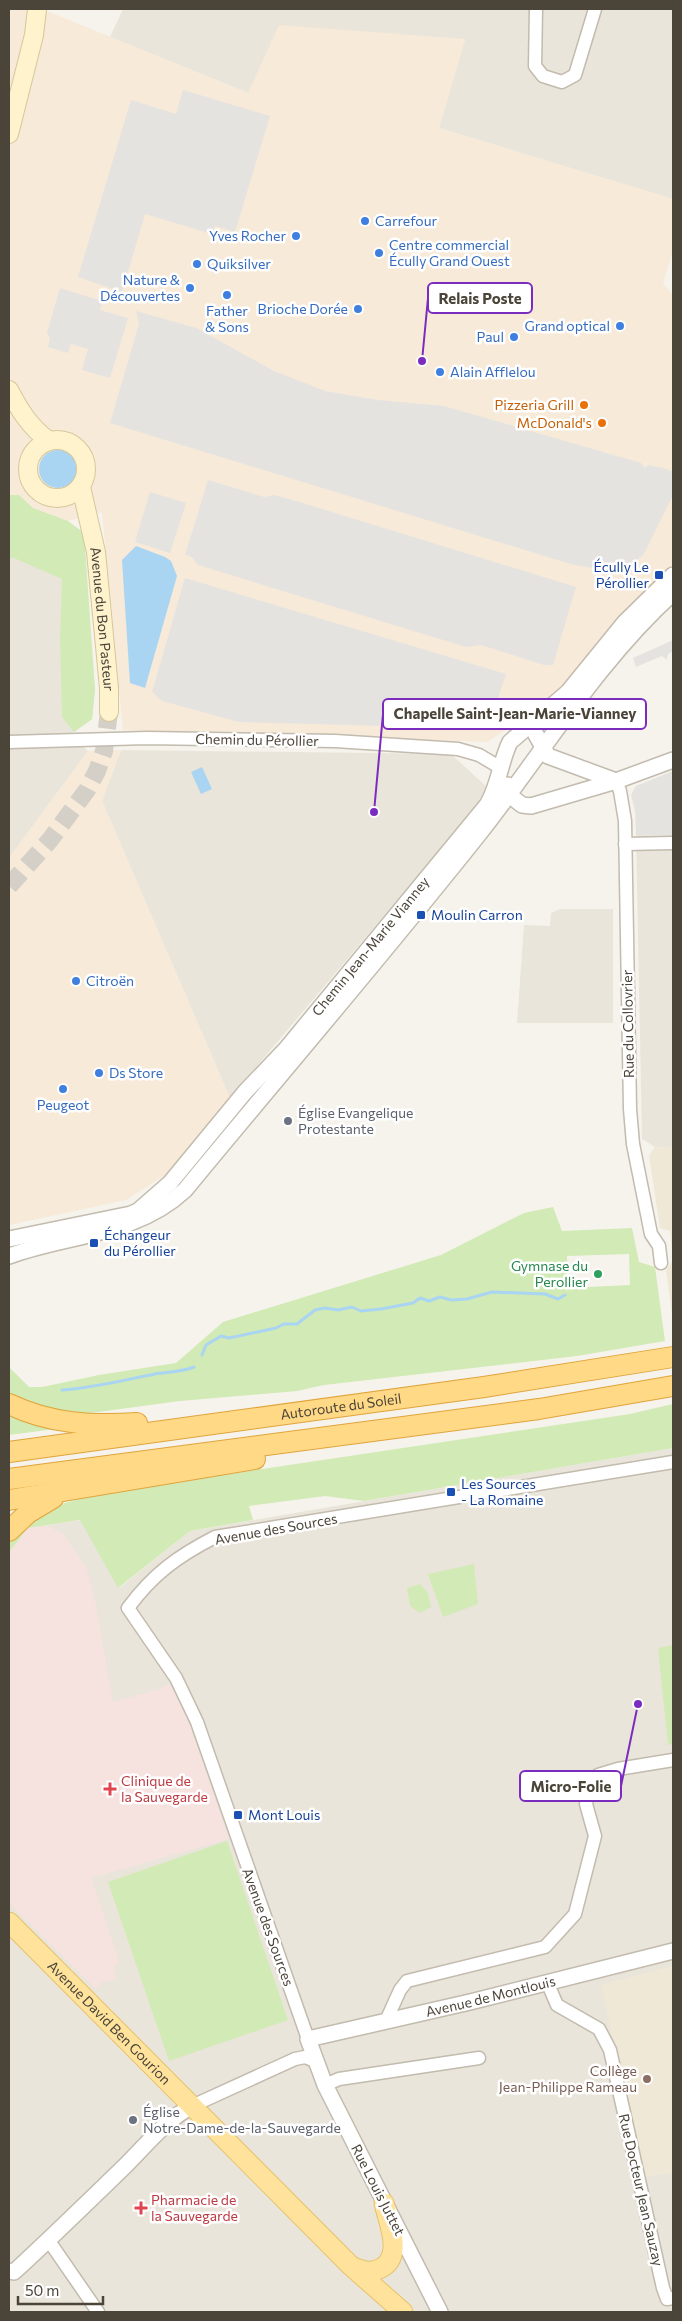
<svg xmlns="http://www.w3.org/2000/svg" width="682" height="2321" font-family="Commissioner,sans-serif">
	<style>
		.residential { fill: #eae5da }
		.commercial { fill: #f7ead8 }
		.education { fill: #efe8d6 }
		.medical { fill: #f6e3e0 }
		.green { fill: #d2eab5; fill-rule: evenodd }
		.parking { fill: #e5e3e0 }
		.water { fill: #a9d4f2 }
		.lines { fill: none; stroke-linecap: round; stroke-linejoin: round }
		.stream { stroke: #a9d4f2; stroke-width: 3 }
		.secondary-tunnel { stroke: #d4d0c8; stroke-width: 18; stroke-dasharray: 18 9; stroke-linecap: butt }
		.minor-casing { stroke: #c2bbae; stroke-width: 15 }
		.tertiary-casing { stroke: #c2bbae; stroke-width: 18 }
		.secondary-casing { stroke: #d6c79b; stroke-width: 20 }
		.primary-casing { stroke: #e6c16a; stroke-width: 21 }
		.trunk-casing { stroke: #e0a43c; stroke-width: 22 }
		.minor { stroke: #fff; stroke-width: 12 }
		.tertiary { stroke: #fff; stroke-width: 15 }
		.secondary { stroke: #fff3cd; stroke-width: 18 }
		.primary { stroke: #ffe39c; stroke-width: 19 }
		.trunk { stroke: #ffd985; stroke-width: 20 }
		.shop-dot { fill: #3f7fe0; stroke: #fff; stroke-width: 2 }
		.food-dot { fill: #e8710a; stroke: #fff; stroke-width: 2 }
		.transit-dot { fill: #1a4fb4; stroke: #fff; stroke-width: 2 }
		.worship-dot { fill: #6b7280; stroke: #fff; stroke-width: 2 }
		.leisure-dot { fill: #2e9e5b; stroke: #fff; stroke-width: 2 }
		.health-dot { fill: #e0444e; stroke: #fff; stroke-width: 2 }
		.education-dot { fill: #8d6e63; stroke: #fff; stroke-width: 2 }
		.labels { text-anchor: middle; stroke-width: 5; stroke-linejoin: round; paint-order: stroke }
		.shop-label { font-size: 14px; fill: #366cbe; stroke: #fff; text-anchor: start }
		.food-label { font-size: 14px; fill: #c56008; stroke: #fff; text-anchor: end }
		.transit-label { font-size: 14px; fill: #164399; stroke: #fff; text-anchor: start }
		.street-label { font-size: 14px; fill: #4b4439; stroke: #fff }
		.worship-label { font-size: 14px; fill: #5b616d; stroke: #fff; text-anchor: start }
		.leisure-label { font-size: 14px; fill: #27864d; stroke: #fff; text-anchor: end }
		.health-label { font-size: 14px; fill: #be3a42; stroke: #fff; text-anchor: start }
		.education-label { font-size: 14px; fill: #785e54; stroke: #fff; text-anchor: end }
		.leader { fill: none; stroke: #7b2cbf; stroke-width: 2 }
		.callout-dot { fill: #7b2cbf; stroke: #fff; stroke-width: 2 }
		.callout { fill: #fff; stroke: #7b2cbf; stroke-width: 2 }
		.callout-label { font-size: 15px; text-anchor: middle; font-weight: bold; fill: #4b4439 }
	</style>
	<rect width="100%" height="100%" fill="#f6f3ec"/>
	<g class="residential">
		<path d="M123,9H673V199L439,128L465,39L248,93L110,37Z"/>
		<path d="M9,495L33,508L68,521L95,689L92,719L70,735L88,751L9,858Z"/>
		<path d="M121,750L451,754L490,790L230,1098L102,801Z"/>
		<path d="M636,835L673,836V1148L655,1147L642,1139Z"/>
		<path d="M560,909H613V1023H517L524,925L550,926L551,913Z"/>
		<path d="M673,1448V2312H9V1549L28,1528L81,1520L119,1588L190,1531Z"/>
	</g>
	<g class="commercial">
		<path d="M9,9H42L248,93L279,25L465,39L439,128L673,199V251L663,283L673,295V563L556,696L487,742L123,730L102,512L68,521L33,508L19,495H9Z"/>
		<path d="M121,750L102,801L230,1098L165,1175L126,1200L9,1225V858L88,751Z"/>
	</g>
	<g class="education">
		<path d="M655,1147L673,1148V1321L666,1270L673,1260L670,1231L660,1228L649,1156Z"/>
		<path d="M673,1966V2173L643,2177L601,1985Z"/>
	</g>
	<path class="medical" d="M48,1526L63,1534L86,1567L95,1601L113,1702L160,1689L170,1684L187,1718L229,1839L91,1878L119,1961L113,1968L117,1980L103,1981L96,1989L9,1903V1549L28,1528Z"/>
	<g class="green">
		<path d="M9,495H19L33,508L68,521L84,533L95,689L92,719L74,732L62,717L60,638L62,579L14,558H9Z"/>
		<path d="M553,1207L562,1231L632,1228L639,1262L655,1267L665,1341L577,1356L324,1385L297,1391L180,1401L83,1414L51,1410L9,1395V1367L29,1387H42L99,1375L176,1363L223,1322L441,1255L524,1213ZM629,1254L630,1285L568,1288L567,1256Z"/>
		<path d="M673,1404V1448L364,1501L325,1496L249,1506L253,1520L190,1531L118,1588L80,1520L28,1528L9,1552V1537L57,1505L103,1493L630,1414Z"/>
		<path d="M9,1409L63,1428L9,1435Z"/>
		<path d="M474,1564L478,1604L443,1617L428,1574Z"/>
		<path d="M420,1584L428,1593L431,1607L420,1613L410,1606L407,1588Z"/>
		<path d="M673,1645V1744L668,1745L658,1648Z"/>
		<path d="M227,1841L288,2020L169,2061L108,1882Z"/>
	</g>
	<g class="parking">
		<path d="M183,90L270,116L235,232L215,226L212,234L145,214L122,292L78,277L131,100L176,114Z"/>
		<path d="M60,288L102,301L100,310L128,318L110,378L82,370L88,349L71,344L68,353L48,347L50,338L47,333Z"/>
		<path d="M136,311L196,328L274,371L325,391L378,400L444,406L641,463L645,468L648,465L667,469L673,472V495L644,554L629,567L612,571L574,565L110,423L139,324Z"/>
		<path d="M208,480L264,497L275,495L296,501L576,587L553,665H544L481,645L466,647L198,565L192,557L185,555Z"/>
		<path d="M150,492L186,503L170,553L135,542Z"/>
		<path d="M185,578L506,674L489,726L435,719L432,725L426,727L239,722L162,701L152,692Z"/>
		<path d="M673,640V651L668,654L667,660L662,656L636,667L633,658Z"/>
		<path d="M673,771V836L636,835L635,811L631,795L636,786Z"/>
	</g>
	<g class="water">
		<circle cx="58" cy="469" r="19"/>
		<path d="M136,546L165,557L171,561L177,576L145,688L130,683L122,560Z"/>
		<path d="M202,767L212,789L201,794L191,772Z"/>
	</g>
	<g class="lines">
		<g class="stream">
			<path d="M202,1355L206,1345L221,1336L229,1338L276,1328L284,1324H297L315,1310L325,1308L338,1310L352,1307L361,1311L381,1309L413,1303L420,1298L429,1301L440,1297L451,1300L467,1299L492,1292L545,1294L558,1299L565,1295"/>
			<path d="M62,1390C94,1388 124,1380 155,1374C168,1372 182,1372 194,1367"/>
		</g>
		<path class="secondary-tunnel" d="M9,886L50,840L87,790L97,771L104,751L109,712"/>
		<defs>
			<g id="minor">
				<path d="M536,9L535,66L543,76L562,82L575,75L595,9"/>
				<path d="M9,742L147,738L335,741L458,749L479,755L501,768"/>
				<path d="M616,781L620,791L625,821L630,1109L633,1144L651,1234L659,1246L661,1263"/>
				<path d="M625,844L673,843"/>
				<path d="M548,1984L557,2005L599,2029L610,2050L663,2288L667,2299L673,2298"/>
				<path d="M386,2021L400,1990L407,1981L545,1947L575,1914L595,1836L586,1804L590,1785L598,1775L618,1769L673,1760"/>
				<path d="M308,2039L197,1722L176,1678L128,1608C153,1574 178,1556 215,1537L673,1462"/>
				<path d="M325,2085L339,2079L479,2058"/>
				<path d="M192,2106L295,2059L305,2057L315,2061"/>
				<path d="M49,2241L98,2312"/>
			</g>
			<g id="tertiary">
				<path d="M530,724L548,756L616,781"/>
				<path d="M508,785V794L522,805L531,806L616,781L673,760"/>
				<path id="s1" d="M9,1239L131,1214L138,1211L170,1183L245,1092L286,1049L487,805C499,786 500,762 510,742L568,692L625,622L673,575"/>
				<path d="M9,1256C69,1234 136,1236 185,1190C283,1071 383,955 479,834C543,753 596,663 673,593"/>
				<path d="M9,2271L14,2272C52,2237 89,2201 126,2165C146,2145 166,2120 192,2106"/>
				<path id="s2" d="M440,2312L325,2085L308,2039L470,2002L673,1951"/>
			</g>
			<g id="secondary">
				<path d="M9,134L34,35L37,9"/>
				<path d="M9,390C20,411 30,427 49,441"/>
				<circle cx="57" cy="469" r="29"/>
				<path id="s3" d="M81,487L96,552L109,688V712"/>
			</g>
			<g id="primary">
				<path id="s4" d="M9,1922L352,2267L403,2312"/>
				<path d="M353,2267C364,2271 372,2274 383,2267C403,2254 388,2222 384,2203"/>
			</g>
			<g id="trunk">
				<path d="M9,1404C50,1424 93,1426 137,1423"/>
				<path id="s5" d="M9,1452L484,1387L673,1357"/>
				<path d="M9,1479L539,1409L673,1386"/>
				<path d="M9,1500L255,1459"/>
				<path d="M9,1531L28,1513L53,1498"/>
			</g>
		</defs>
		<use href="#minor" class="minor-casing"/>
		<use href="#tertiary" class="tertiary-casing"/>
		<use href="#secondary" class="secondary-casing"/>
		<use href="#primary" class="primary-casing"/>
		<use href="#trunk" class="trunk-casing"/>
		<use href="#minor" class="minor"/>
		<use href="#tertiary" class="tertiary"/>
		<use href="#secondary" class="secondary"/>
		<use href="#primary" class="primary"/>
		<use href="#trunk" class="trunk"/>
	</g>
	<g class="shop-dot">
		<circle cx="365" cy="221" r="5"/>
		<circle cx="296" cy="236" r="5"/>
		<circle cx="379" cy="253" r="5"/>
		<circle cx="197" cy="264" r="5"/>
		<circle cx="190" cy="288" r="5"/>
		<circle cx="227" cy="295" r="5"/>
		<circle cx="358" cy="309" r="5"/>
		<circle cx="620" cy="326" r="5"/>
		<circle cx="514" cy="337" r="5"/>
		<circle cx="440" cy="372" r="5"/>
		<circle cx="76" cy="981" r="5"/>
		<circle cx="99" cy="1073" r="5"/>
		<circle cx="63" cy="1089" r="5"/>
	</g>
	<g class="food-dot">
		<circle cx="584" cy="405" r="5"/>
		<circle cx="602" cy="423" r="5"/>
	</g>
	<g class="transit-dot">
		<rect x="654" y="570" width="10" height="10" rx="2.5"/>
		<rect x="416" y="910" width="10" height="10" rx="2.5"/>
		<rect x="89" y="1238" width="10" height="10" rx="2.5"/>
		<rect x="446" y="1487" width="10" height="10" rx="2.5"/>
		<rect x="233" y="1810" width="10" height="10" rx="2.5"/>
	</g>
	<g class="worship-dot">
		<circle cx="288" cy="1121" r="5"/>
		<circle cx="133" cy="2120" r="5"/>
	</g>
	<circle class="leisure-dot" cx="598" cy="1274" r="5"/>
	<g class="health-dot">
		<path d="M107.5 1781.5h5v5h5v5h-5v5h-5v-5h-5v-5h5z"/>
		<path d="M138.5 2200.5h5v5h5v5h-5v5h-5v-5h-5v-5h5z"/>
	</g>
	<circle class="education-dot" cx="647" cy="2079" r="5"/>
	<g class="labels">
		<g class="shop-label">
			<text x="375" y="226">Carrefour</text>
			<text x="286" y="241" text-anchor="end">Yves Rocher</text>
			<text x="389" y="250">Centre commercial<tspan x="389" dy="16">Écully Grand Ouest</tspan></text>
			<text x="207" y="269">Quiksilver</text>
			<text x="180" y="285" text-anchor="end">Nature &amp;<tspan x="180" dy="16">Découvertes</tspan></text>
			<text x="348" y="314" text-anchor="end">Brioche Dorée</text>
			<text x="227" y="316" text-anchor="middle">Father<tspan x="227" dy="16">&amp; Sons</tspan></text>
			<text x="610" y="331" text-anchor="end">Grand optical</text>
			<text x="504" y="342" text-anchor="end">Paul</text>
			<text x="450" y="377">Alain Afflelou</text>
			<text x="86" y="986">Citroën</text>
			<text x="109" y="1078">Ds Store</text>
			<text x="63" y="1110" text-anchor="middle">Peugeot</text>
		</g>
		<g class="food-label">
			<text x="574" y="410">Pizzeria Grill</text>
			<text x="592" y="428">McDonald's</text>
		</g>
		<g class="transit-label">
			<text x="649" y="572" text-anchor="end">Écully Le<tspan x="649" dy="16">Pérollier</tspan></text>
			<text x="431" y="920">Moulin Carron</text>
			<text x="104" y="1240">Échangeur<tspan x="104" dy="16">du Pérollier</tspan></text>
			<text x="461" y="1489">Les Sources<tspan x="461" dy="16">- La Romaine</tspan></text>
			<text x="248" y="1820">Mont Louis</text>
		</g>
		<g class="street-label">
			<text dy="5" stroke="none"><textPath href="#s3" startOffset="134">Avenue du Bon Pasteur</textPath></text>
			<text transform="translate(257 740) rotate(1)" y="5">Chemin du Pérollier</text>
			<text dy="5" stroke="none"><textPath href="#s1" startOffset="485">Chemin Jean-Marie Vianney</textPath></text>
			<text transform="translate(628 1024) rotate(-91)" y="5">Rue du Collovrier</text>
			<text dy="5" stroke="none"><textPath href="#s5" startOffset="335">Autoroute du Soleil</textPath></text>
			<text transform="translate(276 1529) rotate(-10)" y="5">Avenue des Sources</text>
			<text transform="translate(268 1927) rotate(70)" y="5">Avenue des Sources</text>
			<text dy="5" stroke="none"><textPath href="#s2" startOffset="491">Avenue de Montlouis</textPath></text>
			<text dy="5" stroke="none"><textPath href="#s4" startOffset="142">Avenue David Ben Gourion</textPath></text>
			<text transform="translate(378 2190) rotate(63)" y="5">Rue Louis Juttet</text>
			<text transform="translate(641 2190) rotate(77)" y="5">Rue Docteur Jean Sauzay</text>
		</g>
		<g class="worship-label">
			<text x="298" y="1118">Église Evangelique<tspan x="298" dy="16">Protestante</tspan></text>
			<text x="143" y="2117">Église<tspan x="143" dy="16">Notre-Dame-de-la-Sauvegarde</tspan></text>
		</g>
		<g class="leisure-label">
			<text x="588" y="1271">Gymnase du<tspan x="588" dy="16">Perollier</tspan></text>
		</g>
		<g class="health-label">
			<text x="121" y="1786">Clinique de<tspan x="121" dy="16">la Sauvegarde</tspan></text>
			<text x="151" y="2205">Pharmacie de<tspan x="151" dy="16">la Sauvegarde</tspan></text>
		</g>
		<g class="education-label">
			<text x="637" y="2076">Collège<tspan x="637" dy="16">Jean-Philippe Rameau</tspan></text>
		</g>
	</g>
	<path class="leader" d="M422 361L428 298M374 812L383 714M638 1704L621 1786"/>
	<g class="callout-dot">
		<circle cx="422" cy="361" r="5"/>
		<circle cx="374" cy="812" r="5"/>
		<circle cx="638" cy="1704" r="5"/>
	</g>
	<g class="callout">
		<rect x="428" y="283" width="104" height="30" rx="5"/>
		<rect x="383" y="699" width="263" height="30" rx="5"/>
		<rect x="520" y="1771" width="101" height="30" rx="5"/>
	</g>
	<g class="callout-label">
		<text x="480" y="304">Relais Poste</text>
		<text x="515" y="719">Chapelle Saint-Jean-Marie-Vianney</text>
		<text x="571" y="1792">Micro-Folie</text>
	</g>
	<rect width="682" height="2321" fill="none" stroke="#4b4439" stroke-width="20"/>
	<path d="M18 2296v8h85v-8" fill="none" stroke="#4b4439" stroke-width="2.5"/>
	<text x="25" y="2296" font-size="15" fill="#4b4439" stroke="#ffffff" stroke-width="4" paint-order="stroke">50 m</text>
</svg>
